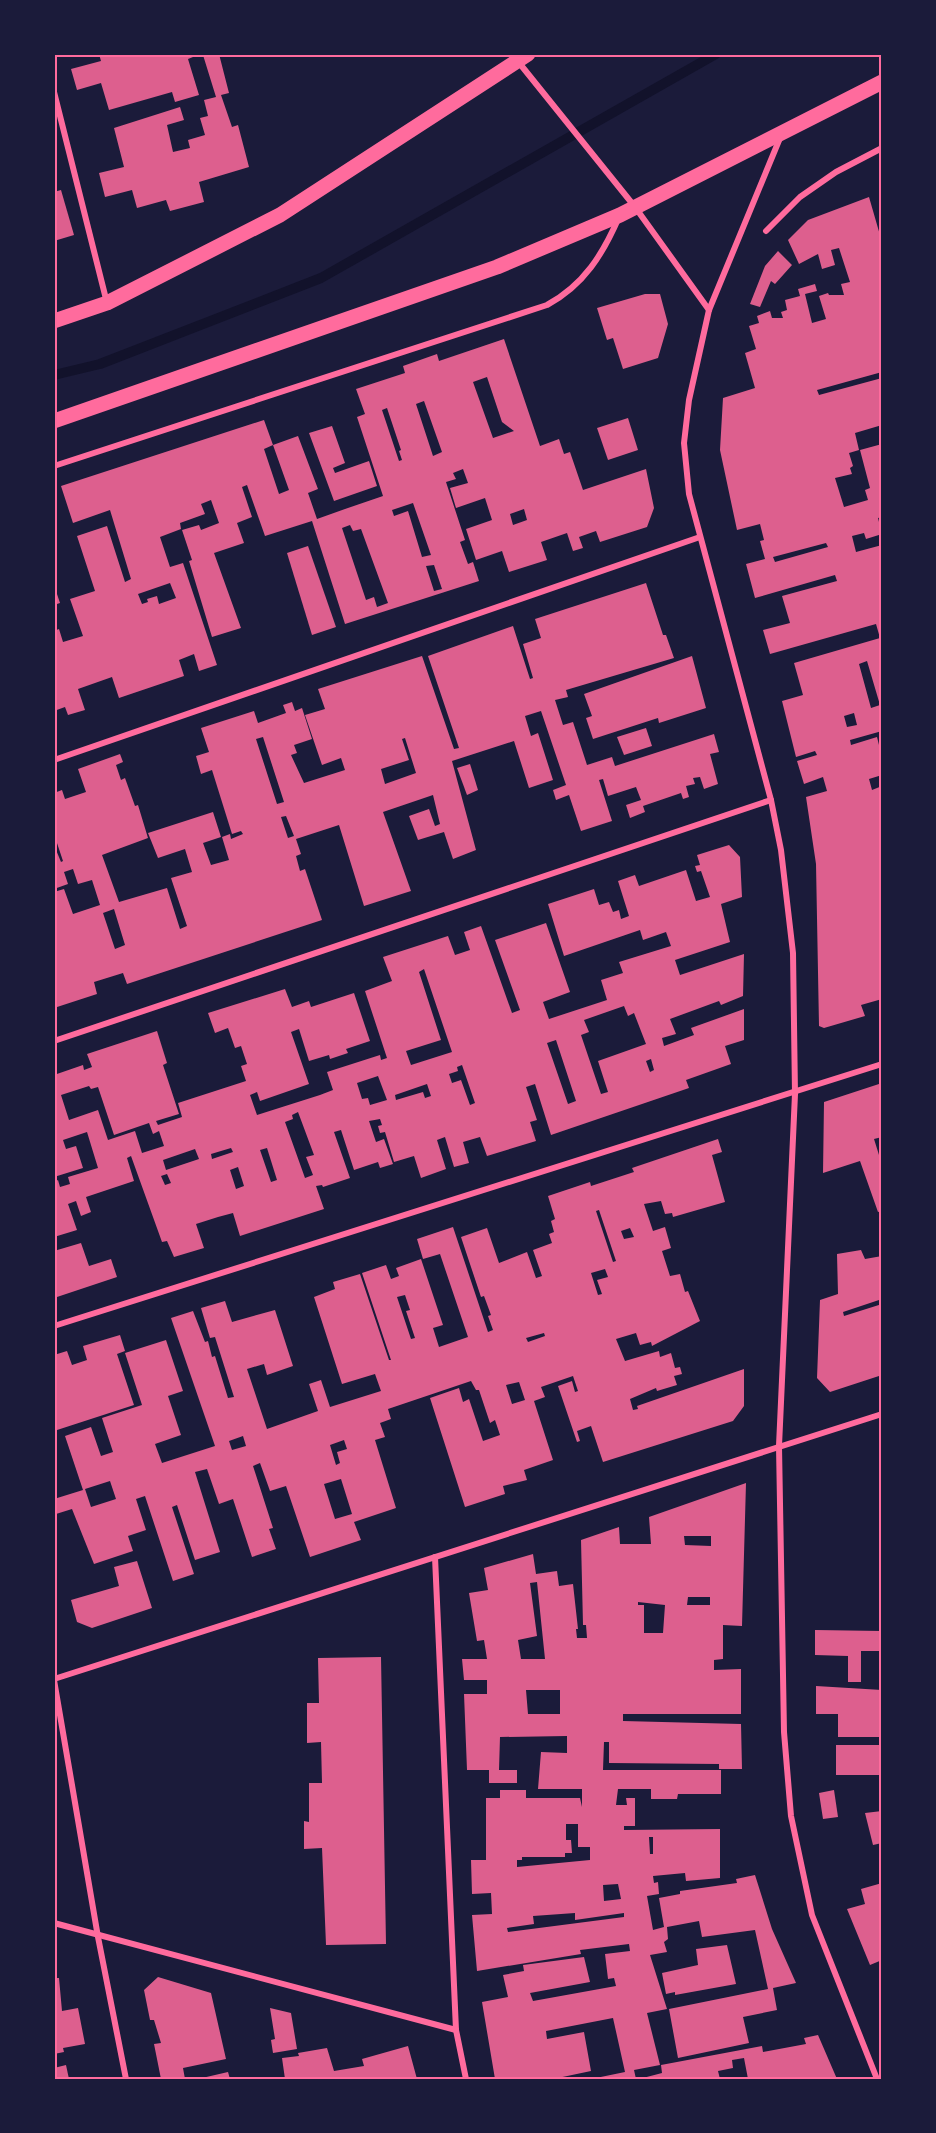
<svg xmlns="http://www.w3.org/2000/svg" width="936" height="2133" font-family="'DejaVu Sans',sans-serif">
	<style>
		.lines { fill: none; stroke-linecap: round; stroke-linejoin: round }
		.stream { stroke: #12122b; stroke-width: 10 }
		.building { fill: #dd5f8e; fill-rule: evenodd }
		.minor { stroke: #ff6b9d; stroke-width: 6 }
		.primary { stroke: #ff6b9d; stroke-width: 15 }
		.neatline { fill: none; stroke: #ff6b9d; stroke-width: 2 }
	</style>
	<rect width="100%" height="100%" fill="#1b1b3a"/>
	<g class="lines">
		<path class="stream" d="M54,375L100,364L321,278L716,54"/>
	</g>
	<g class="building">
		<path d="M99,54H192L193,57L188,59L199,95L175,102L172,92L109,110L101,83L77,90L71,69L101,61Z"/>
		<path d="M219,54L229,93L221,95L232,127L238,125L249,167L199,182L204,202L170,211L166,200L137,208L132,190L105,197L99,173L124,167L114,128L180,107L184,120L167,125L173,152L190,148L188,140L205,135L200,118L208,116L204,100L216,97L203,55Z"/>
		<path d="M61,190L74,235L54,241V192Z"/>
		<path d="M869,197L882,242V372L817,390L819,395L882,378V425L855,433L859,450L849,453L853,466L850,468L852,474L835,478L844,507L868,500L865,490L870,488L860,450L882,444V517L878,518L882,534L866,539L864,533L852,536L856,552L882,545V731L850,740L851,745L877,737L879,745L882,744V775L869,779L872,790L882,786V999L861,1005L865,1016L824,1028L819,1026L816,864L806,797L827,791L823,777L804,784L797,761L817,755L815,751L796,757L782,701L803,695L794,663L880,638L876,624L770,654L763,630L790,623L782,596L837,581L835,575L755,598L746,564L765,559L760,541L764,540L760,524L737,530L720,450L723,398L755,388L745,353L756,349L749,326L759,323L757,316L770,311L772,318H783L781,312L787,310L785,300L800,296L798,289L815,284L817,291L805,294L812,323L826,319L819,296L828,293L829,295H844L841,284L850,282L839,248L831,250L835,265L822,269L818,254L799,264L788,240L808,220ZM826,543L828,547L775,562L773,557ZM867,661L880,705L871,708L859,664ZM854,713L857,725L847,727L844,716Z"/>
		<path d="M778,251L792,265L775,284L771,281L760,307L750,304L765,266Z"/>
		<path d="M645,294H660L668,324L658,358L623,369L613,338L607,340L597,308Z"/>
		<path d="M504,339L540,446L559,439L564,454L570,452L583,490L646,469L654,508L647,527L600,542L596,531L579,537L583,548L573,551L567,533L541,542L547,560L509,572L502,551L476,560L466,529L492,520L485,498L456,508L450,488L468,483L463,469L453,473L456,479L446,482L465,540L460,542L468,564L473,562L479,581L345,624L312,521L265,536L247,485L242,487L252,517L237,523L244,543L214,553L241,628L212,637L189,561L192,560L182,530L199,525L201,530L219,523L211,500L201,504L205,514L180,523L181,529L160,537L170,567L183,563L217,665L199,671L194,654L179,660L184,676L119,698L112,677L78,689L85,710L68,715L65,707L54,711V631L59,629L63,642L83,636L70,599L95,591L77,536L107,526L125,582L131,579L110,510L73,523L61,486L264,420L273,445L264,449L279,494L289,490L273,445L298,436L318,489L308,493L317,519L345,509L383,496L357,417L365,414L356,389L405,373L403,366L437,354L439,361ZM487,377L502,422L514,431L493,438L473,382ZM424,401L442,452L433,456L416,404ZM387,408L401,450L399,451L402,460L399,461L382,410ZM413,503L431,555L422,557L408,511L394,516L392,510ZM524,509L527,520L513,525L510,514ZM350,525L353,531L361,529L388,603L377,607L374,597L366,600L342,528ZM434,565L442,589L434,591L426,566ZM170,583L176,598L159,604L157,596L147,599L148,602L142,604L138,594Z"/>
		<path d="M628,418L638,450L608,460L597,428Z"/>
		<path d="M332,426L345,463L333,468L335,473L369,461L377,486L334,501L309,433Z"/>
		<path d="M308,546L336,627L312,635L287,553Z"/>
		<path d="M646,583L663,635H666L674,658L566,690L568,697L555,700L563,725L573,722L587,765L612,757L615,766L714,734L719,752L710,754L718,784L704,789L700,777L693,778L695,784L686,786L689,797L683,799L681,793L643,806L645,812L630,818L626,805L641,800L636,787L608,796L603,779L599,780L612,821L581,831L569,795L556,800L553,790L566,785L541,711L525,716L531,736L538,733L553,780L529,788L514,741L452,761L476,850L453,859L444,832L418,840L409,816L429,809L435,826L440,824L433,795L383,812L411,891L364,906L339,825L296,839L301,854L296,856L300,871L305,869L322,920L127,984L123,973L94,982L97,994L54,1008V892L64,889L73,914L100,905L92,880L78,884L73,869L64,872L68,884L54,889V845L61,862L63,861L54,834V793L62,790L65,799L86,792L78,769L120,754L123,762L116,765L121,780L125,778L135,806L138,805L148,838L102,855L119,902L167,888L180,929L187,926L171,878L192,872L185,849L158,858L148,833L213,812L221,837L203,843L211,865L229,860L222,837L230,834L231,839L243,834L241,831L232,834L212,770L201,774L196,756L209,752L201,728L254,711L258,723L286,713L283,705L292,702L295,711L302,708L312,739L294,745L297,753L291,755L304,783L345,770L341,758L322,765L305,715L325,709L318,689L422,656L454,749L459,748L428,656L513,626L530,679L533,678L523,644L541,638L535,619ZM263,737L284,802L277,804L256,739ZM405,738L416,773L385,784L381,769L409,760L402,739ZM286,816L294,836L288,838L281,817ZM114,909L125,945L115,949L103,913Z"/>
		<path d="M54,585L60,603L54,605Z"/>
		<path d="M692,656L706,708L659,723L658,718L593,739L586,718L592,716L584,694Z"/>
		<path d="M646,728L652,746L624,755L617,737Z"/>
		<path d="M470,764L478,790L467,795L457,768Z"/>
		<path d="M729,845L740,857L742,897L721,904L730,942L675,960L680,975L744,954L743,996L721,1005L719,1001L670,1019L676,1034L662,1038L664,1046L694,1035L691,1028L744,1009V1040L725,1046L731,1064L686,1080L689,1088L551,1135L535,1084L526,1087L537,1120L530,1122L536,1141L487,1156L480,1137L463,1142L469,1163L454,1167L445,1137L437,1140L446,1169L421,1178L414,1156L394,1162L385,1132L380,1133L378,1126L382,1125L380,1119L369,1121L376,1142L384,1139L393,1164L380,1168L378,1162L354,1170L341,1130L334,1132L350,1178L323,1187L322,1185L316,1186L324,1209L240,1236L233,1213L218,1217L196,1224L204,1248L174,1257L167,1241L162,1242L131,1156L127,1158L134,1181L86,1197L91,1212L81,1216L76,1201L68,1204L77,1230L54,1237V1182L58,1180L60,1187L70,1184L68,1177L98,1168L87,1132L63,1140L66,1149L76,1146L83,1168L54,1177V1075L83,1065L84,1070L92,1067L87,1054L157,1031L167,1063L163,1065L179,1114L156,1121L158,1125L182,1117L178,1103L246,1081L241,1066L247,1064L241,1046L235,1048L228,1028L215,1033L208,1013L285,989L292,1007L309,1001L311,1007L354,993L370,1041L346,1049L348,1053L330,1059L329,1055L309,1061L299,1029L291,1032L309,1084L260,1101L257,1092L250,1095L257,1115L320,1095L333,1090L327,1072L380,1055L381,1060L387,1058L365,991L392,981L383,957L448,936L455,955L470,950L464,932L481,926L512,1013L520,1010L495,940L546,923L570,992L543,1002L549,1019L607,1000L601,980L623,973L619,962L671,946L666,932L643,940L640,930L564,956L548,904L594,889L599,905L609,902L613,912L619,910L621,919L629,916L618,881L635,875L639,886L686,870L696,901L710,897L701,871L697,872L695,866L700,865L697,855ZM424,969L452,1052L411,1065L406,1051L441,1040L419,972ZM624,1006L628,1016L634,1013L646,1044L598,1061L608,1092L601,1094L581,1035L589,1032L584,1020ZM556,1040L576,1101L568,1104L547,1043ZM651,1059L654,1070L650,1072L646,1061ZM462,1065L475,1103L470,1105L461,1080L452,1083L449,1074L458,1071L457,1067ZM378,1076L387,1100L370,1105L368,1098L362,1099L357,1083ZM427,1084L431,1096L425,1098L423,1092L396,1100L395,1095ZM89,1086L91,1089L98,1087L114,1135L149,1123L153,1134L159,1131L164,1146L142,1153L135,1131L108,1140L98,1110L69,1120L61,1095ZM298,1112L314,1155L306,1157L313,1175L305,1178L285,1122L293,1119L292,1115ZM231,1148L233,1152L212,1159L211,1154ZM267,1148L277,1180L271,1182L260,1150ZM195,1149L199,1159L166,1170L163,1160ZM238,1167L244,1186L236,1189L230,1170ZM167,1174L171,1183L165,1185L161,1176Z"/>
		<path d="M882,1083V1137L874,1139L879,1155L882,1154V1211L878,1212L860,1161L823,1173L824,1102Z"/>
		<path d="M718,1139L722,1152L712,1155L725,1202L673,1217L672,1213L665,1214L661,1201L644,1204L653,1231L665,1227L671,1248L662,1251L670,1276L680,1274L685,1292L688,1291L700,1321L652,1346L651,1342L640,1345L636,1333L616,1339L625,1361L659,1351L660,1357L671,1353L675,1368L680,1367L682,1374L674,1376L677,1385L657,1391L656,1388L630,1399L633,1410L638,1409L637,1406L744,1369V1406L733,1421L603,1462L591,1426L577,1431L580,1441L577,1442L558,1386L572,1381L575,1392L578,1391L573,1376L541,1387L545,1397L534,1401L553,1460L524,1470L527,1480L503,1486L505,1494L465,1507L430,1398L459,1388L463,1402L469,1399L483,1441L500,1435L495,1420L490,1423L479,1390H476L471,1381L388,1409L391,1419L380,1423L385,1437L375,1440L396,1508L354,1522L361,1540L310,1557L286,1486L270,1491L260,1463L253,1466L273,1528L269,1529L276,1549L252,1557L233,1499L219,1504L207,1469L195,1472L220,1552L195,1560L177,1505L172,1507L194,1574L173,1581L145,1496L136,1499L146,1530L128,1536L133,1551L94,1564L72,1509L56,1514L54,1499L83,1490L65,1436L91,1427L101,1456L113,1452L102,1418L142,1405L125,1353L166,1340L183,1391L168,1396L181,1435L155,1444L162,1463L215,1446L171,1318L193,1311L205,1342L208,1341L212,1357L215,1356L228,1398L234,1397L215,1337L210,1338L201,1308L225,1301L232,1322L275,1310L293,1366L267,1375L264,1364L247,1369L267,1429L318,1411L309,1384L321,1380L330,1407L381,1391L375,1374L342,1384L314,1297L335,1289L333,1282L360,1274L389,1360H391L362,1273L386,1265L391,1279L399,1276L396,1268L421,1259L443,1325L433,1328L439,1347L468,1337L440,1254L423,1259L417,1239L453,1227L488,1332L493,1330L488,1316L491,1315L484,1296L481,1297L461,1237L487,1228L499,1263L527,1252L536,1278L542,1276L533,1250L552,1243L549,1234L554,1232L551,1221L555,1219L548,1196L590,1182L591,1186L634,1172L632,1168ZM599,1210L616,1261L613,1262L596,1211ZM630,1228L634,1237L624,1239L621,1231ZM605,1269L608,1277L597,1280L602,1294L598,1295L591,1273ZM405,1295L410,1310L406,1311L415,1338L411,1339L397,1297ZM544,1333L545,1336L528,1342L526,1338ZM519,1382L525,1400L512,1404L506,1385ZM243,1436L246,1446L232,1450L229,1441ZM344,1440L347,1449L337,1452L340,1463L336,1465L330,1445ZM341,1479L352,1514L335,1519L324,1484ZM110,1481L116,1499L91,1507L85,1489Z"/>
		<path d="M81,1243L89,1266L111,1259L117,1277L54,1298V1251Z"/>
		<path d="M861,1250L865,1259L882,1256V1299L843,1312L844,1316L882,1304V1375L830,1392L817,1378L820,1300L838,1294L837,1254Z"/>
		<path d="M120,1335L125,1351L117,1354L134,1405L54,1431V1355L67,1351L72,1365L87,1360L83,1346Z"/>
		<path d="M746,1483L742,1626L723,1625V1659L714,1660V1670L741,1669V1714H623V1721L741,1724L742,1769H719V1764L609,1763V1742H604L603,1770H721V1794H678L677,1799H651V1789H618L616,1805H627L626,1798H635V1826H624V1830L720,1829V1878L686,1881L685,1873L653,1876L654,1883L658,1882L659,1894L647,1896L653,1930L664,1927L659,1898L680,1894V1891L737,1883L736,1879L755,1875L772,1929L796,1983L773,1988L777,2010L743,2017L749,2043L678,2058L669,2009L768,1989L755,1930L702,1937L699,1921L667,1927L668,1939L664,1942L667,1952L650,1955L667,2009L647,2013L660,2065L634,2070L636,2079H591L625,2072L613,2018L546,2031L547,2039L584,2032L591,2071L553,2079H495L482,2002L508,1997L503,1975L524,1971L523,1965L584,1957L590,1982L530,1993L533,2001L616,1986L614,1978L608,1979L605,1954L630,1951L629,1944L580,1950L581,1954L477,1971L472,1915L492,1914L491,1893L472,1894L471,1860H486V1798H500V1790H526V1798H580L582,1807V1789H538L541,1752L567,1753V1736L500,1737L499,1770H517V1783H489V1770H467L464,1694H487V1680H464L462,1659H487L484,1640L477,1641L469,1593L488,1590L484,1568L533,1554L536,1574L557,1571L559,1586L573,1584L578,1629H576L577,1638H587L586,1625H583L581,1540L619,1527L620,1544H651L649,1517ZM684,1536H711V1546L685,1545ZM537,1582L545,1659H521L518,1640L537,1636L530,1583ZM688,1597H710V1605H687ZM638,1602L665,1605L663,1633H644V1605H638ZM526,1690H560V1714H528ZM566,1824H578V1847H590V1860L517,1867V1860H522V1857H565V1853H572L571,1840H566ZM649,1837H653V1854H650ZM618,1884L621,1899L604,1901L603,1885ZM575,1913V1920L624,1913V1917L508,1932L507,1928L534,1924L533,1916Z"/>
		<path d="M137,1561L152,1608L92,1628L77,1622L71,1600L119,1586L114,1567Z"/>
		<path d="M815,1630L882,1631V1651H861V1682H848V1656L815,1655Z"/>
		<path d="M381,1657L386,1944L326,1945L322,1848L304,1849V1821L309,1822V1783H322L321,1742L307,1743V1703H319L318,1658Z"/>
		<path d="M816,1686L882,1690V1737H838V1714H816Z"/>
		<rect x="836" y="1745" width="46" height="30"/>
		<path d="M834,1790L838,1817L823,1819L819,1793Z"/>
		<path d="M882,1811V1843L873,1845L865,1813Z"/>
		<path d="M882,1883V1960L870,1965L847,1909L865,1904L861,1889Z"/>
		<path d="M727,1945L736,1984L675,1995V1992L666,1994L662,1973L698,1965L696,1949Z"/>
		<path d="M158,1977L211,1993L226,2059L183,2068L185,2079H161L154,2044L161,2043L154,2020H150L144,1990Z"/>
		<path d="M54,1978H59L62,2011L78,2008L85,2044L63,2048L64,2052L54,2054Z"/>
		<path d="M270,2008L291,2013L297,2049L273,2053L271,2040L275,2039Z"/>
		<path d="M818,2035L837,2079H748L744,2058L732,2060L733,2068L718,2071L720,2079H639L662,2073L661,2065L762,2046L763,2052L806,2044L804,2038Z"/>
		<path d="M408,2046L417,2079H285L282,2058L299,2056L298,2053L327,2048L334,2071L364,2066L362,2059Z"/>
		<path d="M66,2065L69,2079H54V2068Z"/>
		<path d="M228,2072L230,2079H202V2078Z"/>
	</g>
	<g class="lines">
		<g class="minor">
			<path d="M512,54L635,207L709,310"/>
			<path d="M54,92L107,303"/>
			<path d="M780,138L709,310L689,400L684,443L689,494L771,800L781,850L793,953L795,1094L779,1446L784,1732L791,1816L812,1915L877,2079"/>
			<path d="M766,231L800,197L836,172L882,148"/>
			<path d="M54,466L547,305C584,285 603,254 619,217"/>
			<path d="M54,760L700,537"/>
			<path d="M54,1041L771,800"/>
			<path d="M54,1326L882,1064"/>
			<path d="M435,1557L456,2030L466,2079"/>
			<path d="M54,1679L882,1414"/>
			<path d="M54,1680L98,1937L126,2079"/>
			<path d="M54,1923L456,2030"/>
		</g>
		<g class="primary">
			<path d="M54,321L107,303L280,215L528,54"/>
			<path d="M54,421L497,267L620,215L882,82"/>
		</g>
	</g>
	<rect width="936" height="2133" fill="none" stroke="#1b1b3a" stroke-width="111"/>
	<rect x="56" y="56" width="824" height="2022" class="neatline"/>
</svg>
